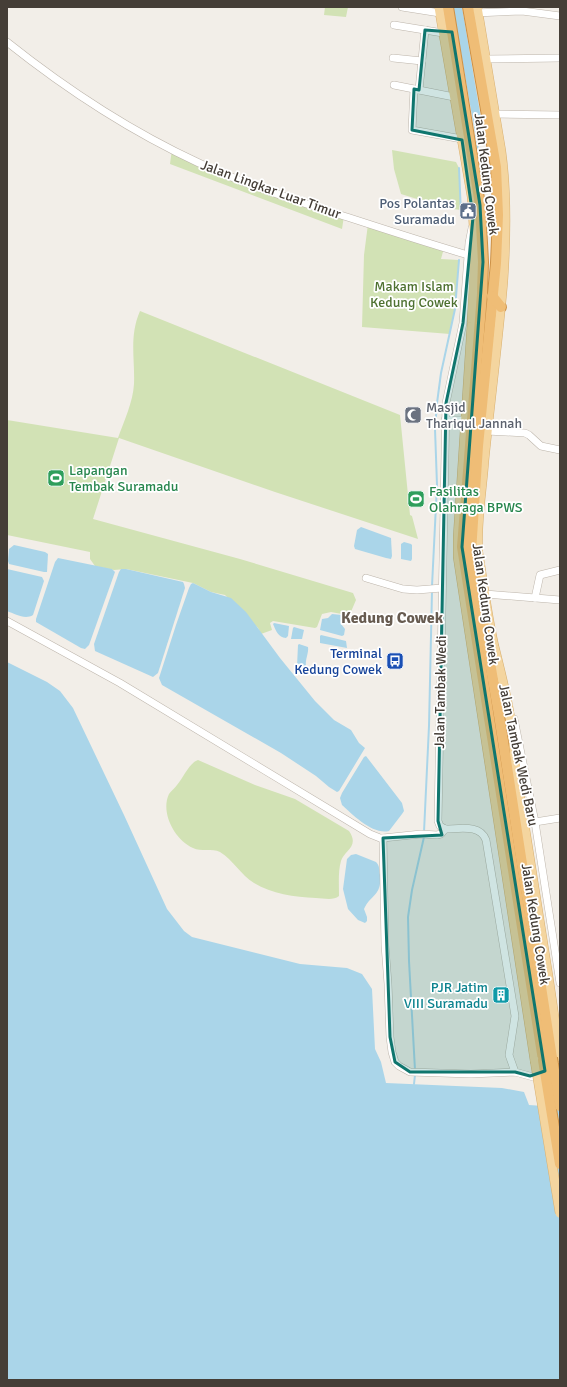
<svg xmlns="http://www.w3.org/2000/svg" width="567" height="1387" font-family="Signika,sans-serif">
	<style>
		.green { fill: #d2e2b5 }
		.water { fill: #aad5e9 }
		.lines { fill: none; stroke-linecap: round; stroke-linejoin: round }
		.stream { stroke: #aad5e9; stroke-width: 2 }
		.minor-casing { stroke: #bdb5ab; stroke-width: 8 }
		.major-casing { stroke: #d8b071; stroke-width: 10 }
		.highway-casing { stroke: #cd9147; stroke-width: 12 }
		.minor { stroke: #fff; stroke-width: 7 }
		.major { stroke: #f4d59f; stroke-width: 9 }
		.highway { stroke: #efbd76; stroke-width: 10 }
		.major-bridge-casing { stroke: #d8b071; stroke-width: 10; stroke-linecap: butt }
		.highway-bridge-casing { stroke: #cd9147; stroke-width: 12; stroke-linecap: butt }
		.major-bridge { stroke: #f4d59f; stroke-width: 9 }
		.highway-bridge { stroke: #efbd76; stroke-width: 10 }
		.marked { fill: #0f766e; fill-opacity: 0.2; stroke: #0f766e; stroke-width: 3; stroke-linejoin: round }
		.labels { text-anchor: middle; stroke-width: 3.5; stroke-linejoin: round; paint-order: stroke }
		.street-label { font-size: 14px; fill: #453e37; stroke: #fff }
		.service-label { font-size: 14px; fill: #4e5e75; stroke: #fff; text-anchor: end }
		.park-label { font-size: 14px; fill: #4e7130; stroke: #fff }
		.worship-label { font-size: 14px; fill: #5b616d; stroke: #fff; text-anchor: start }
		.leisure-label { font-size: 14px; fill: #27864d; stroke: #fff; text-anchor: start }
		.transit-label { font-size: 14px; fill: #164399; stroke: #fff; text-anchor: end }
		.culture-label { font-size: 14px; fill: #0d838f; stroke: #fff; text-anchor: end }
		.quarter-label { font-size: 16px; font-weight: bold; fill: #675b50; stroke: #fff }
	</style>
	<rect width="100%" height="100%" fill="#f2eee8"/>
	<g class="green">
		<path d="M325,7H348L346,17L324,15Z"/>
		<path d="M172,149L199,163L344,216L342,229L170,164Z"/>
		<path d="M392,150L456,162L459,168L461,210L446,208L401,194L394,169Z"/>
		<path d="M368,224L444,248L441,259L459,260L455,308L450,334L362,327L364,255Z"/>
		<path d="M140,311L400,415L410,515L412,516L418,539L275,492L119,438L93,519L240,559L353,593L356,600L350,614L347,615L331,612L322,614L317,627L315,628L273,621L270,623L272,630L261,634L258,628L225,595L211,592L193,583L126,569L114,570L95,566L90,559V552L7,535V420L118,438C124,421 133,402 134,384C135,359 129,336 140,311Z"/>
		<path d="M198,760L255,785L295,799L349,831C360,847 344,850 341,861C338,871 339,884 339,896C333,901 323,898 316,898C294,897 272,894 254,883C241,875 233,860 220,852C212,848 201,852 193,848C175,840 160,813 169,794C171,791 175,788 177,785C184,777 189,763 198,760Z"/>
	</g>
	<g class="water">
		<path d="M453,7H462L484,136L477,150L475,133Z"/>
		<path d="M361,527L391,538L392,556L391,559L386,558L355,549L354,546L357,530Z"/>
		<path d="M404,542L411,544L412,545V559L411,561L401,559V544Z"/>
		<path d="M14,545L45,552L48,554L47,572H44L9,564L8,561L9,549Z"/>
		<path d="M58,558L112,569L115,572L89,645L85,649L81,648L36,622V619L55,562Z"/>
		<path d="M7,569L42,577L44,581L33,615C25,620 15,614 7,611Z"/>
		<path d="M121,569H126L183,582L184,584L185,588L158,673L153,677L95,651L94,644L119,572Z"/>
		<path d="M193,583L211,592L231,598L246,612L280,658L315,701L334,720L351,730L359,743L365,748L339,791L337,792L329,787L316,776L281,753L162,685L159,678L176,625L189,588L191,584Z"/>
		<path d="M332,614L342,615L341,624L345,629L344,635L342,636L320,630L322,619L328,618Z"/>
		<path d="M274,623L289,626L288,636L286,638C278,637 276,631 273,624Z"/>
		<path d="M294,627L304,630L302,639H291L293,628Z"/>
		<path d="M321,635L346,641L347,648L320,643V636Z"/>
		<path d="M299,644L308,647C309,653 305,659 306,666L299,668L297,666L298,645Z"/>
		<path d="M7,662L47,682L60,691L73,708L124,815L167,909L184,931L192,937L300,964L347,968L362,974L372,989L375,1049L381,1062L386,1083L502,1088L524,1092L529,1105L543,1106L560,1096V1380H7Z"/>
		<path d="M366,756L402,803L404,811L402,814L389,831C373,835 353,815 342,805L340,798L342,793L364,757Z"/>
		<path d="M356,854L376,862C380,866 379,870 380,875C382,896 371,894 364,909L367,917V921L365,923L358,920L348,909L343,889L347,859L351,855Z"/>
	</g>
	<g class="lines">
		<g class="stream">
			<path d="M459,168L461,214"/>
			<path d="M432,586L437,485L435,429L437,403L441,373L455,309L459,260"/>
			<path d="M424,832L429,726L432,591"/>
			<path d="M415,1070L409,961L408,917L412,890L424,837"/>
			<path d="M414,1084L415,1075"/>
		</g>
		<defs>
			<g id="minor">
				<path d="M402,7L440,13"/>
				<path d="M475,13L522,11L560,16"/>
				<path d="M394,25L443,33L448,32"/>
				<path d="M7,42C66,89 130,131 199,163C246,185 297,201 347,217C387,230 427,243 468,255"/>
				<path d="M393,58L422,61"/>
				<path d="M485,59L560,58"/>
				<path d="M394,85L454,97"/>
				<path d="M414,89L412,130L462,139"/>
				<path d="M419,90L425,30"/>
				<path d="M494,114L560,115"/>
				<path d="M445,420H466"/>
				<path d="M487,431L525,433L529,435L541,446L560,450"/>
				<path d="M366,578L403,589L417,590L442,588"/>
				<path d="M485,594L560,600"/>
				<path d="M535,598L540,575L560,570"/>
				<path d="M7,621L120,683L370,834L380,838H383L421,834L437,835L441,834L445,829"/>
				<path d="M514,719L535,822L560,983"/>
				<path d="M535,822L560,818"/>
				<path d="M445,829L440,826L438,821L446,403L463,323L469,243L472,228"/>
				<path d="M445,829C460,829 480,824 486,840L515,1016L509,1055L515,1072"/>
				<path d="M383,838L385,945L388,984L390,1037L392,1052L395,1062L399,1066L410,1072L471,1074L515,1072L537,1078L560,1074"/>
			</g>
			<g id="major">
				<path d="M439,7L472,197L475,243L472,323L458,537V557L535,1061"/>
				<path d="M477,7L501,151C507,194 506,237 503,281C498,341 490,401 484,461C482,490 476,523 478,552C483,583 487,615 494,646C504,686 514,725 515,766L549,982L560,1057"/>
			</g>
			<g id="highway">
				<path d="M448,7L480,205L483,262L482,294L462,547L543,1060"/>
				<path d="M468,7L496,167L498,215L496,263L478,446L471,552L499,715L552,1058"/>
				<path d="M492,296L501,307"/>
			</g>
		</defs>
		<use href="#minor" class="minor-casing"/>
		<use href="#major" class="major-casing"/>
		<use href="#highway" class="highway-casing"/>
		<use href="#minor" class="minor"/>
		<use href="#major" class="major"/>
		<use href="#highway" class="highway"/>
		<defs>
			<path id="major-bridge" d="M535,1061L560,1213"/>
			<g id="highway-bridge">
				<path d="M552,1058L560,1106"/>
				<path d="M543,1060L560,1164"/>
			</g>
		</defs>
		<use href="#major-bridge" class="major-bridge-casing"/>
		<use href="#highway-bridge" class="highway-bridge-casing"/>
		<use href="#major-bridge" class="major-bridge"/>
		<use href="#highway-bridge" class="highway-bridge"/>
	</g>
	<path class="marked" d="M425,30L452,32L480,205L483,262L462,547L545,1071L530,1076L515,1072H410L395,1062L390,1037L383,838L442,835L438,821L446,403L463,323L473,217L462,140L412,130L414,89L419,90Z"/>
	<defs>
		<symbol id="civic-square" viewBox="-11 -11 22 22"><rect x="-9" y="-9" width="18" height="18" rx="4" fill="#5c6f8a" stroke="#fff"/><path d="M-.6-6.5H3V-4.5H.6V-3L4-1V1h2V6H-6V1h2V-1L-.6-3ZM-1.2 2.5V6h2.4V2.5Z" fill="#fff"/></symbol>
		<symbol id="mosque-square" viewBox="-11 -11 22 22"><rect x="-9" y="-9" width="18" height="18" rx="4" fill="#6b7280" stroke="#fff"/><path d="M3.5-4.9A6 6 0 1 0 3.5 4.9A5 5 0 1 1 3.5-4.9Z" fill="#fff"/></symbol>
		<symbol id="stadium-square" viewBox="-11 -11 22 22"><rect x="-9" y="-9" width="18" height="18" rx="4" fill="#2e9e5b" stroke="#fff"/><path d="M0-5a6.5 5 0 1 0 0 10a6.5 5 0 1 0 0-10ZM-3.5-1.8h7v3.6h-7Z" fill="#fff"/></symbol>
		<symbol id="bus-square" viewBox="-11 -11 22 22"><rect x="-9" y="-9" width="18" height="18" rx="4" fill="#1a4fb4" stroke="#fff"/><path d="M-5-6H5V4H4V6H2V4H-2V6H-4V4H-5ZM-3.5-4V0h7V-4ZM-3.5 1.2v1.5H-2V1.2ZM2 1.2v1.5H3.5V1.2Z" fill="#fff"/></symbol>
		<symbol id="building-square" viewBox="-11 -11 22 22"><rect x="-9" y="-9" width="18" height="18" rx="4" fill="#0f9aa8" stroke="#fff"/><path d="M-4-6H4V6H1V3H-1V6H-4ZM-2.5-4.3h1.7v1.8h-1.7ZM.8-4.3h1.7v1.8H.8ZM-2.5-1h1.7V.8h-1.7ZM.8-1h1.7V.8H.8Z" fill="#fff"/></symbol>
	</defs>
	<g fill-rule="evenodd">
		<use href="#civic-square" x="458" y="201" width="20" height="20"/>
		<use href="#mosque-square" x="403" y="405" width="20" height="20"/>
		<use href="#stadium-square" x="46" y="468" width="20" height="20"/>
		<use href="#stadium-square" x="406" y="489" width="20" height="20"/>
		<use href="#bus-square" x="385" y="651" width="20" height="20"/>
		<use href="#building-square" x="491" y="985" width="20" height="20"/>
	</g>
	<g class="labels">
		<g class="street-label">
			<text transform="translate(487 174) rotate(83)" y="5">Jalan Kedung Cowek</text>
			<text transform="translate(271 189) rotate(20)" y="5">Jalan Lingkar Luar Timur</text>
			<text transform="translate(486 604) rotate(82)" y="5">Jalan Kedung Cowek</text>
			<text transform="translate(440 692) rotate(-89)" y="5">Jalan Tambak Wedi</text>
			<text transform="translate(519 755) rotate(78)" y="5">Jalan Tambak Wedi Baru</text>
			<text transform="translate(536 924) rotate(81)" y="5">Jalan Kedung Cowek</text>
		</g>
		<g class="service-label">
			<text x="455" y="208">Pos Polantas<tspan x="455" dy="16">Suramadu</tspan></text>
		</g>
		<g class="park-label">
			<text x="414" y="291">Makam Islam<tspan x="414" dy="16">Kedung Cowek</tspan></text>
		</g>
		<g class="worship-label">
			<text x="426" y="412">Masjid<tspan x="426" dy="16">Thariqul Jannah</tspan></text>
		</g>
		<g class="leisure-label">
			<text x="69" y="475">Lapangan<tspan x="69" dy="16">Tembak Suramadu</tspan></text>
			<text x="429" y="496">Fasilitas<tspan x="429" dy="16">Olahraga BPWS</tspan></text>
		</g>
		<g class="transit-label">
			<text x="382" y="658">Terminal<tspan x="382" dy="16">Kedung Cowek</tspan></text>
		</g>
		<g class="culture-label">
			<text x="488" y="992">PJR Jatim<tspan x="488" dy="16">VIII Suramadu</tspan></text>
		</g>
		<g class="quarter-label">
			<text x="392" y="623">Kedung Cowek</text>
		</g>
	</g>
	<rect width="567" height="1387" fill="none" stroke="#453e37" stroke-width="16"/>
</svg>
